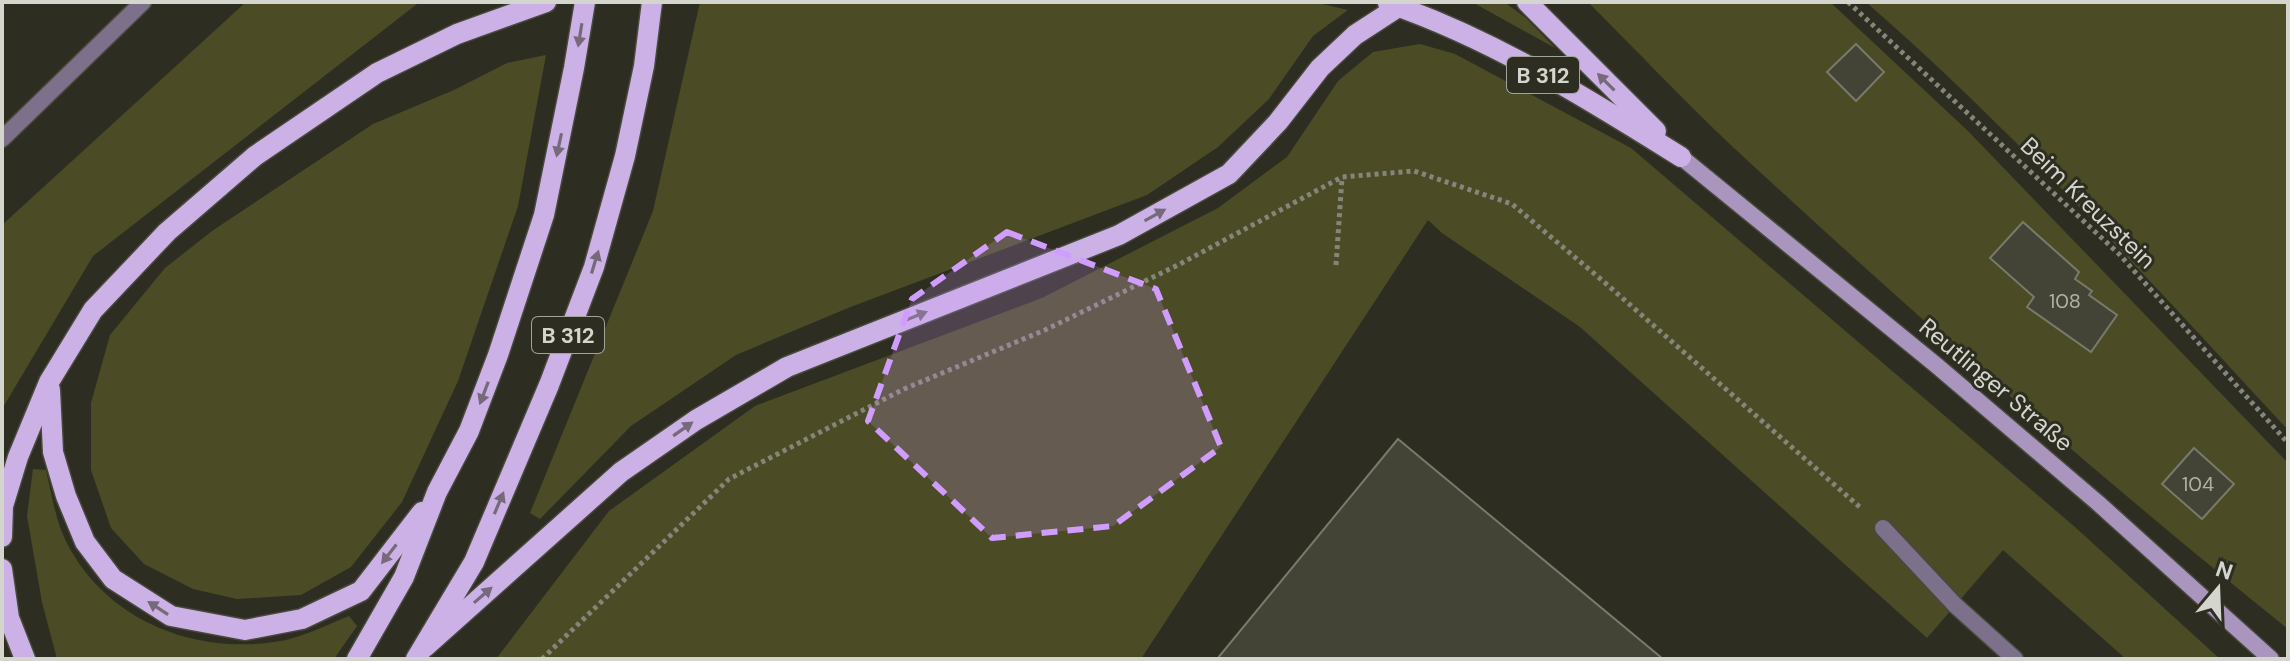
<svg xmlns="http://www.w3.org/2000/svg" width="2290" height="661" font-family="'DM Sans',sans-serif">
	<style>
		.green { fill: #4b4c25 }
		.building { fill: #434436; stroke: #787a6a; stroke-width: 2 }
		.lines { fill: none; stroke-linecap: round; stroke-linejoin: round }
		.minor-casing { stroke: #48493c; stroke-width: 19 }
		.secondary-casing { stroke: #48493c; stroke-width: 19 }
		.primary-casing { stroke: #48493c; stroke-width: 23 }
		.path { stroke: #85867b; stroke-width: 5; stroke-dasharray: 4 4; stroke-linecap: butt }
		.minor { stroke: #7c708a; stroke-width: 16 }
		.secondary { stroke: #a995be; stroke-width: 16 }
		.primary { stroke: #ccb1e7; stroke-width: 20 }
		.oneway { fill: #75697a }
		.marked { fill: #d09dff; fill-opacity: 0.2; stroke: #d09dff; stroke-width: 6; stroke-dasharray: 16 10; stroke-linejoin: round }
		.labels { text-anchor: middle; stroke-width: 6; stroke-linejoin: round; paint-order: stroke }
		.number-label { font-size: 20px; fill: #b0b1a6 }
		.shield { fill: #2d2e21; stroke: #a2a399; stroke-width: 2 }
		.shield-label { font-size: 22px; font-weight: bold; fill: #d4d5cc }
		.street-label { font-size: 24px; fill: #d4d5cc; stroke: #2d2e21 }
	</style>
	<rect width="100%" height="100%" fill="#2d2e21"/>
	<g class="green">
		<path d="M246,2L417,4L93,256L2,409V225Z"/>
		<path d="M700,2H1314L1348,10L1313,36L1269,99L1218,147L1147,195L848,308L736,355L631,426L540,519L530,513L653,211Z"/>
		<path d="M1472,2H1504L1526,18L1555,48Z"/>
		<path d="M1588,2H1830L1968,131L2288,463V629C2099,477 1912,313 1734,148C1684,101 1637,51 1588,2Z"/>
		<path d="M1866,2H2288V430C2152,283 2017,134 1866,2Z"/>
		<path d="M1420,44L1455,54L1631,148L2075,527L2220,659H2126L2003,550L1927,638L1580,327L1442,233L1428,220L1141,659H496L609,511L755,406L1042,298L1218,208L1287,157L1338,81L1373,52Z"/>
		<path d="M546,55L518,206L458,381L402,502L351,567L301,595L237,599L193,589L144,564L111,528L91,470V403L110,335L165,268L212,231L373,124L454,90L507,63Z"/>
		<path d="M33,469L46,470C52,496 56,524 69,547C111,624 201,657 286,640C307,635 329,624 349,616L357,626L334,659H57L42,602L27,516Z"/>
	</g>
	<g class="building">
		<path d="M1856,44L1884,72L1856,101L1827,72Z"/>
		<path d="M2023,222L2079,272L2075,279L2092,291L2089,295L2117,315L2091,352L2027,307L2034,297L1990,258Z"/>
		<path d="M1398,439L1663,659H1217Z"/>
		<path d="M2194,448L2234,484L2202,519L2162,484Z"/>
	</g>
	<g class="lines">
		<defs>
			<g id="minor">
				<path d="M2,139L143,2"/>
				<path d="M1883,528L1955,605L2015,659"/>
			</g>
			<path id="secondary" d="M1681,157L1936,365L2098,503L2271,659"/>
			<g id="primary">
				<path d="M1527,2L1656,131"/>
				<path d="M1388,3C1493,39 1588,99 1681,157"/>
				<path d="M50,390L53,452L66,496L85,542L113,579L171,616L245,630L302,619L361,591L422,512"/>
				<path d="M2,537L3,506L18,457L49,382L93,310L167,232L255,156L377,73L457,34L546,2"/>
				<path d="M2,569L9,618L25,659"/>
				<path d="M425,647L621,472L696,420L787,367L1119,235L1229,174L1278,122L1320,68L1355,35L1398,7"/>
				<path d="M357,659L404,577L437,492L469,431L498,355L544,215L574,68L585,2"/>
				<path d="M416,659L474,562L549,385L594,267L625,156L644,66L652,2"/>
			</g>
		</defs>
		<use href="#minor" class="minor-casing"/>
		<use href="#secondary" class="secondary-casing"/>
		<use href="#primary" class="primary-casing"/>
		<g class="path">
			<path d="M1848,2L2119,254L2288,443"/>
			<path d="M1336,265L1342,178"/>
			<path d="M542,659L729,479L904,389L1045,330L1178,265L1342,177L1414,171L1512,204L1603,281L1862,509"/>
		</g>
		<use href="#minor" class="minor"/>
		<use href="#secondary" class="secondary"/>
		<use href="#primary" class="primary"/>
	</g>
	<defs><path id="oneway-solid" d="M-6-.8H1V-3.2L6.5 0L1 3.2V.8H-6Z" transform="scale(2)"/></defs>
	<g class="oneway">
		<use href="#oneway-solid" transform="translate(580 35) rotate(99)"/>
		<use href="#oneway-solid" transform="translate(1606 82) rotate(-135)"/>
		<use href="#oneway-solid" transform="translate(559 145) rotate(102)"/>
		<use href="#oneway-solid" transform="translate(1155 215) rotate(-29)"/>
		<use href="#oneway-solid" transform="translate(595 262) rotate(-73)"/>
		<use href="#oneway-solid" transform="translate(916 316) rotate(-22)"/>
		<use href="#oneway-solid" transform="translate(484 393) rotate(111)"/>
		<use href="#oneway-solid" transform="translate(683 429) rotate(-35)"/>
		<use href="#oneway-solid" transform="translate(499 503) rotate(-67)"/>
		<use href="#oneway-solid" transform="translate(389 554) rotate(128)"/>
		<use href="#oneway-solid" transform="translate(483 595) rotate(-41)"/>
		<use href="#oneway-solid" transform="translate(158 608) rotate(-147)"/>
	</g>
	<path class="marked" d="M1007,232L1156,289L1221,447L1113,526L992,538L868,421L912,299Z"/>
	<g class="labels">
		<g class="number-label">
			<text x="2065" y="308">108</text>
			<text x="2198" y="491">104</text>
		</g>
		<g class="shield">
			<rect x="1507" y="57" width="72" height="36" rx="6"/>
			<rect x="532" y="317" width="72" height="36" rx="6"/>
		</g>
		<g class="shield-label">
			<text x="1543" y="83">B 312</text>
			<text x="568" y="343">B 312</text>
		</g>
		<g class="street-label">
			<text transform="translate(2088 203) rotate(44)" y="8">Beim Kreuzstein</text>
			<text transform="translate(1996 385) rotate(40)" y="8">Reutlinger Straße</text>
		</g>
	</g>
	<rect width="2290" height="661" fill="none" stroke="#d4d5cc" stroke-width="8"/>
	<g transform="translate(2218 589) rotate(19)" stroke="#2d2e21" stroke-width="6" paint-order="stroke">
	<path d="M0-6L14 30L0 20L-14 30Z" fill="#d4d5cc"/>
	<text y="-12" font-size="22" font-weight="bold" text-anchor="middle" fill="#d4d5cc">N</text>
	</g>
</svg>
